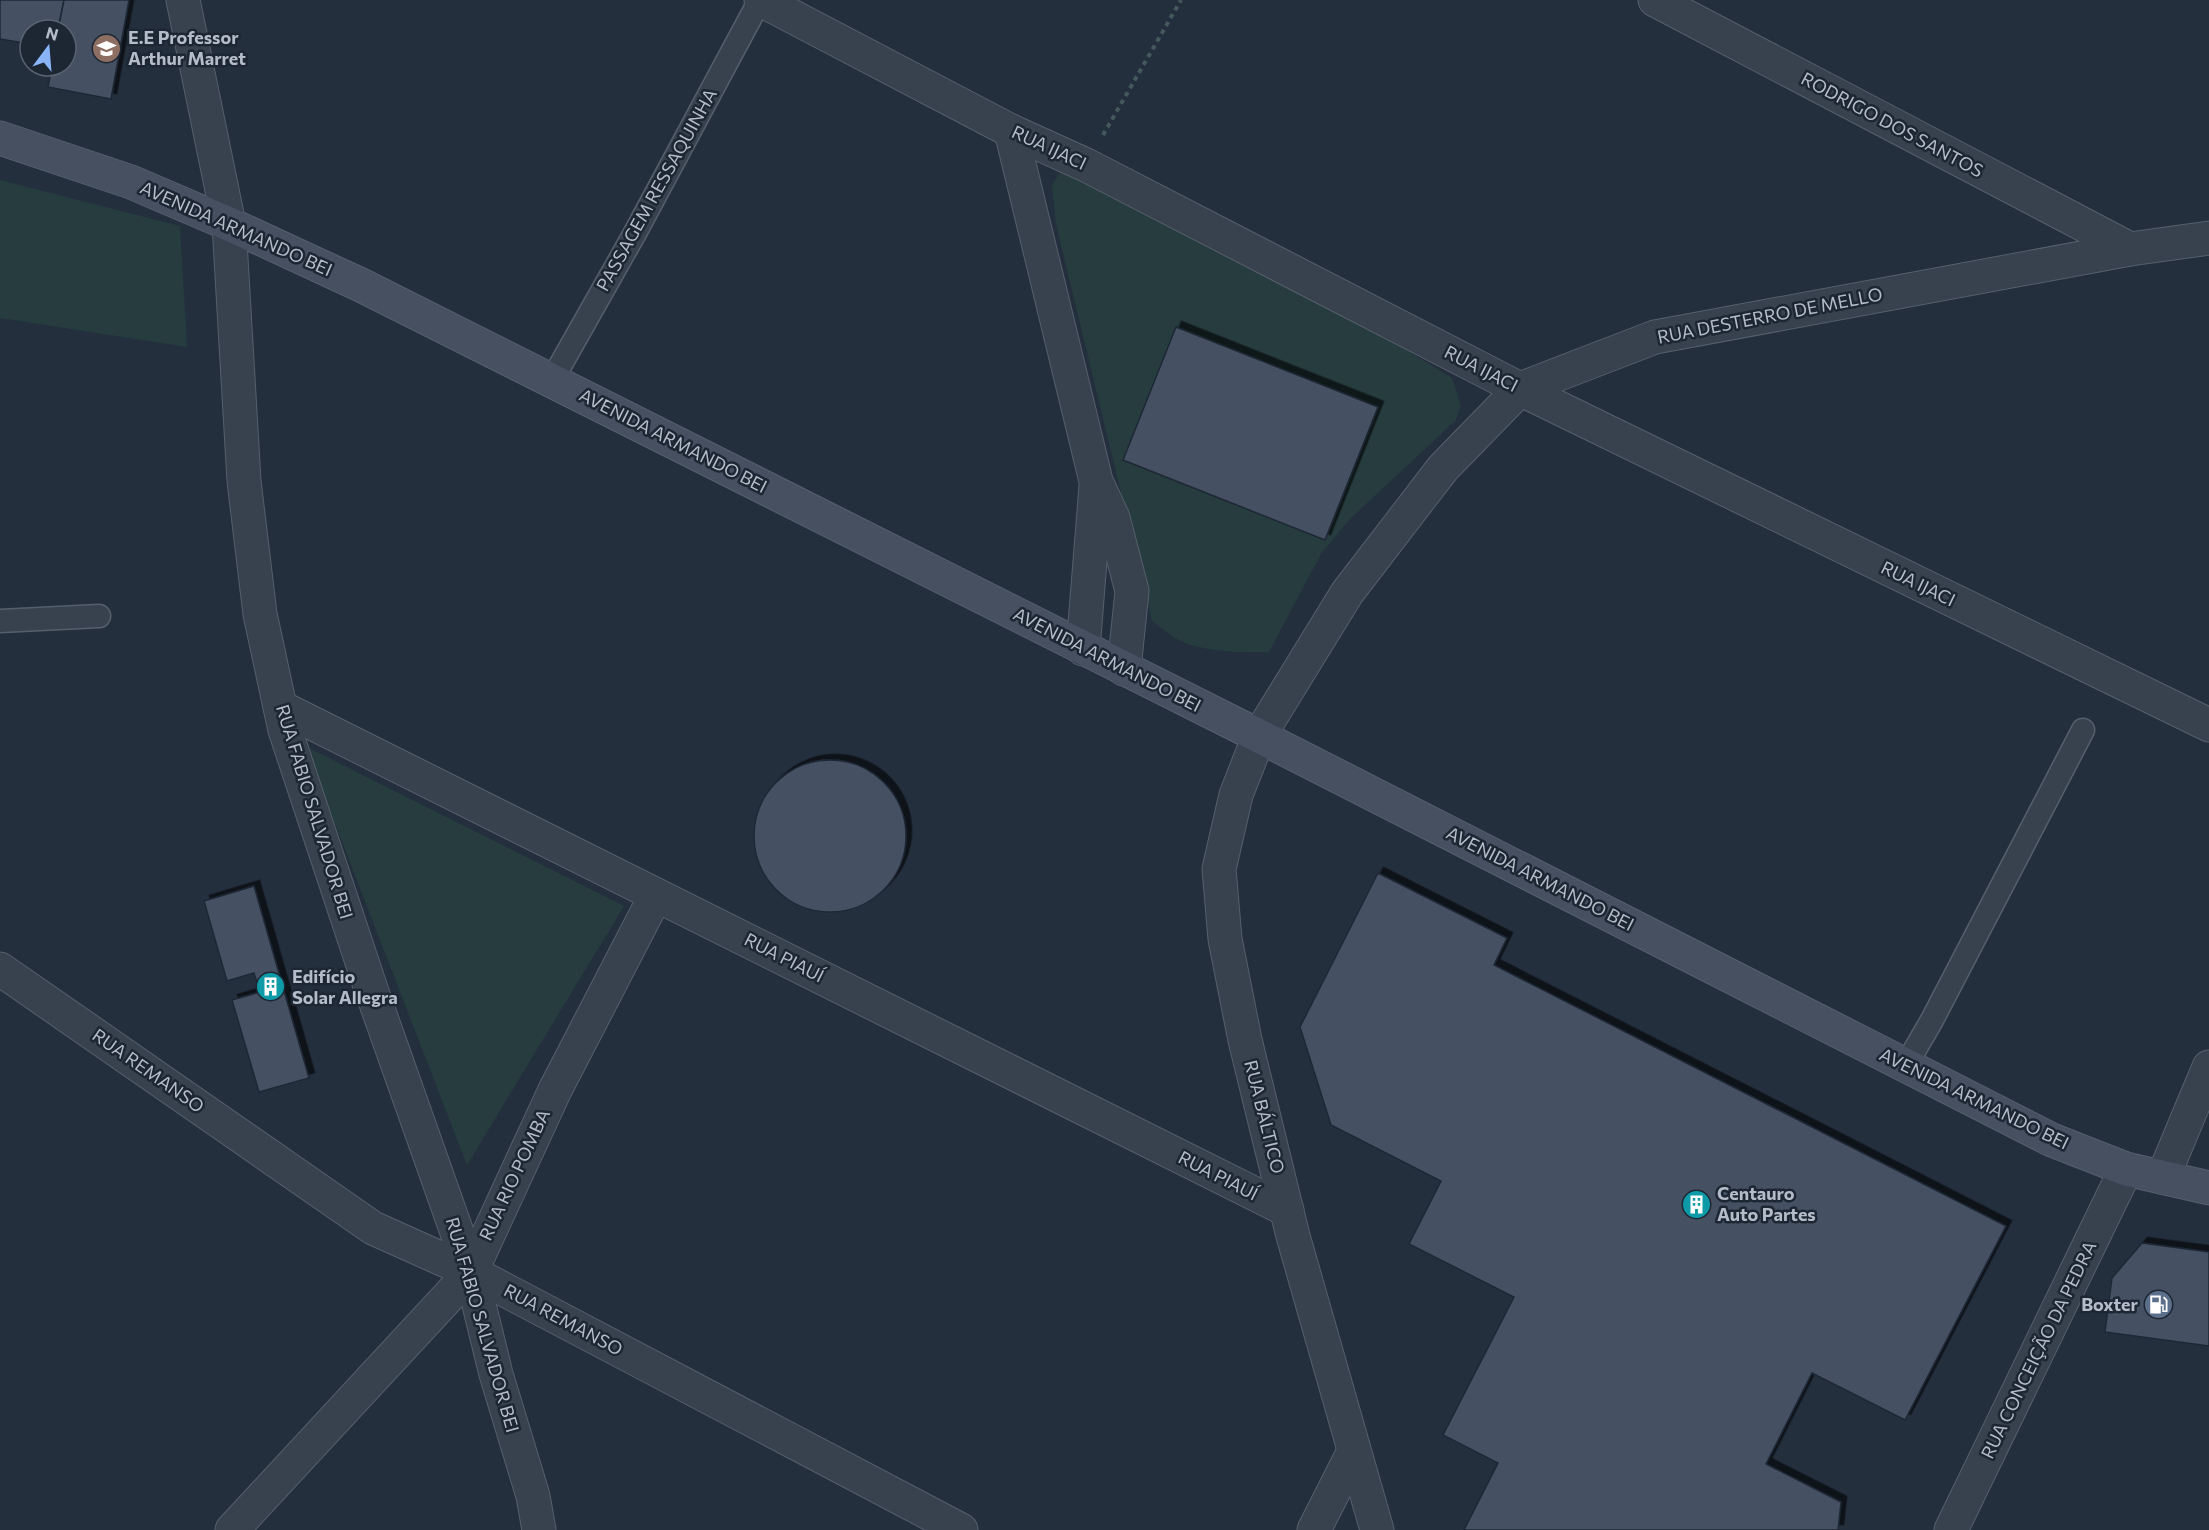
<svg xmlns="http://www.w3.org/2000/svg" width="2209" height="1530" font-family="Commissioner,sans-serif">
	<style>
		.green { fill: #263c3f }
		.building { fill: #455162; stroke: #1f2835; stroke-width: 1.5; filter: url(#shadow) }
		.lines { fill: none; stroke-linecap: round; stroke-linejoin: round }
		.lane-casing { stroke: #565f6c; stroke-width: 25 }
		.street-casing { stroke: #565f6c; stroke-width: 35 }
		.secondary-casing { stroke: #565f6c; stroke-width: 35 }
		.path { stroke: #44595c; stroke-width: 4; stroke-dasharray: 4.5 4.5; stroke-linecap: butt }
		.lane { stroke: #38414e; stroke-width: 22 }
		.street { stroke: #38414e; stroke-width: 33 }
		.secondary { stroke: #465061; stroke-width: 33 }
		.labels { text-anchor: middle; stroke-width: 5; stroke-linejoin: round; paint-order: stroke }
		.poi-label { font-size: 18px; font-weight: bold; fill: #b4bcc9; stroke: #1d2633; text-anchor: start }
		.street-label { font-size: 18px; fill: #b4bcc9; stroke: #1d2633 }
	</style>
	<defs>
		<filter id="shadow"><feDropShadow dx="5.5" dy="-5.5" stdDeviation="0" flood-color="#0009"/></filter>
	</defs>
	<rect width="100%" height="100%" fill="#242f3e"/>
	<g class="green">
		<path d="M1076,170L1089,182L1405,349L1452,378L1461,406L1455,421L1350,519L1321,554L1269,652C1243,653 1198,652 1175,638C1167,633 1159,626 1152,621L1056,224L1052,185L1059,174Z"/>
		<path d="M0,180L180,226L187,347L0,318Z"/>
		<path d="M305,746L624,906L467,1165Z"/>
	</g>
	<g class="building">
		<path d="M0,0H64L58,30H30V44L0,39Z"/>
		<path d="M64,0H129L111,99L48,87L52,66H66V30H58Z"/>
		<path d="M1176,327L1378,407L1325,540L1123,460Z"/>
		<circle cx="830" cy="836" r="76"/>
		<path d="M1378,873L1507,938L1494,965L2006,1226L1905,1420L1812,1373L1766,1464L1841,1502L1838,1530H1464L1498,1463L1443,1435L1514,1297L1409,1244L1441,1181L1331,1125L1300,1027Z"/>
		<path d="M254,886L309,1078L259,1092L232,1000L260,992L254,973L227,981L204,901Z"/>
		<path d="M2142,1243L2209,1252V1346L2105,1332L2112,1278Z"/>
	</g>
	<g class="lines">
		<defs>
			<g id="lane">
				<path d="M552,380L635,233L760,0"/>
				<path d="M0,621L99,616"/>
				<path d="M1906,1065L1932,1020L2083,730"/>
			</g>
			<g id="street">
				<path d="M183,0L229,224L244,481L260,614L285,730L372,992L471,1272L496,1374L533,1496L539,1530"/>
				<path d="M761,0L1011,131L1086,165L1520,389L2209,725"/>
				<path d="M1655,0L2130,249"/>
				<path d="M1011,131L1096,481L1113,518L1132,591L1124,669"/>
				<path d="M1083,649L1096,486"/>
				<path d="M280,707L1287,1210"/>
				<path d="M0,969L373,1228L471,1272L961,1530"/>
				<path d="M2163,1177L2209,1067"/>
				<path d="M232,1530L471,1272L555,1090L656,895"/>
				<path d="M1314,1530L1354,1451"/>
				<path d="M1377,1530L1293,1236L1245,1040L1225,939L1219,869L1236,795L1259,736L1347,593L1443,468L1520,389L1655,337L2130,249L2209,238"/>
				<path d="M1951,1530L2126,1169"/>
			</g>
			<path id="secondary" d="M0,138L131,182L229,224L361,285L1259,736L2052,1140L2126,1169L2209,1188"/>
		</defs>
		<use href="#lane" class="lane-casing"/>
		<use href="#street" class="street-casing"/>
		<use href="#secondary" class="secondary-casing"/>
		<path class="path" d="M1103,135L1181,0"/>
		<use href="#lane" class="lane"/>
		<use href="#street" class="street"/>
		<use href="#secondary" class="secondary"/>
	</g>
	<defs>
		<symbol id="school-disc" viewBox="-11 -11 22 22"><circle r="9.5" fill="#8d6e63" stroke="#1d2633"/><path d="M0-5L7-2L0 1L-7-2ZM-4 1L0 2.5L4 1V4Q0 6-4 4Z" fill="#fff"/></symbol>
		<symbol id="building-disc" viewBox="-11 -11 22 22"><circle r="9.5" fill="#0f9aa8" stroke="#1d2633"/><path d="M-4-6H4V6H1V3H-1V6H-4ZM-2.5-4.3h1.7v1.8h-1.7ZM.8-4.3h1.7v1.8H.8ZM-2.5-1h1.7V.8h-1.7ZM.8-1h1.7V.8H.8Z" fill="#fff"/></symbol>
		<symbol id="fuel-disc" viewBox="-11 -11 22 22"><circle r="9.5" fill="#5c6f8a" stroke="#1d2633"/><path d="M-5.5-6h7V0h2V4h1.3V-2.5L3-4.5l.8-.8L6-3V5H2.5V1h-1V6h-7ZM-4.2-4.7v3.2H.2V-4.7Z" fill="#fff"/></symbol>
	</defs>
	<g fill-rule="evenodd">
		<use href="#school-disc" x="90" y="32" width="33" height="33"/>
		<use href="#building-disc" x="254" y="970" width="33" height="33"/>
		<use href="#building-disc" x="1680" y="1188" width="33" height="33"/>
		<use href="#fuel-disc" x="2142" y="1288" width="33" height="33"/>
	</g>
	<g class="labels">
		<g class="poi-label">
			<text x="128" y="44">E.E Professor<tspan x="128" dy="21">Arthur Marret</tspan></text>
			<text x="292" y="983">Edifício<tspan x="292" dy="21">Solar Allegra</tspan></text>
			<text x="1717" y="1200">Centauro<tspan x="1717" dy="21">Auto Partes</tspan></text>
			<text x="2138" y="1311" text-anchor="end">Boxter</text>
		</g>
		<g class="street-label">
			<text transform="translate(1892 125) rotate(28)" y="6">RODRIGO DOS SANTOS</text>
			<text transform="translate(1049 148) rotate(25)" y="6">RUA IJACI</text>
			<text transform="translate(657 190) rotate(-61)" y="6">PASSAGEM RESSAQUINHA</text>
			<text transform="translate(236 229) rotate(24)" y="6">AVENIDA ARMANDO BEI</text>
			<text transform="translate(1770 316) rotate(-11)" y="6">RUA DESTERRO DE MELLO</text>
			<text transform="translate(1481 369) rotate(27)" y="6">RUA IJACI</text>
			<text transform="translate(673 441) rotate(27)" y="6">AVENIDA ARMANDO BEI</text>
			<text transform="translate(1918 584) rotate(26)" y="6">RUA IJACI</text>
			<text transform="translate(1107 660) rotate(27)" y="6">AVENIDA ARMANDO BEI</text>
			<text transform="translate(314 812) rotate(73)" y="6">RUA FABIO SALVADOR BEI</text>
			<text transform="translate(1540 879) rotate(27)" y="6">AVENIDA ARMANDO BEI</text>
			<text transform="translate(784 958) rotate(27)" y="6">RUA PIAUÍ</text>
			<text transform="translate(148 1071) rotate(35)" y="6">RUA REMANSO</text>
			<text transform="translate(1974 1099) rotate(26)" y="6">AVENIDA ARMANDO BEI</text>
			<text transform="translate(1264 1117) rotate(76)" y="6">RUA BÁLTICO</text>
			<text transform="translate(515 1175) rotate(-65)" y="6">RUA RIO POMBA</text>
			<text transform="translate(1218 1176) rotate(27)" y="6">RUA PIAUÍ</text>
			<text transform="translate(563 1320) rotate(28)" y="6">RUA REMANSO</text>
			<text transform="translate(482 1325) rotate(74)" y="6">RUA FABIO SALVADOR BEI</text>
			<text transform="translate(2039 1350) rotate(-64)" y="6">RUA CONCEIÇÃO DA PEDRA</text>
		</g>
	</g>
	<g transform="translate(48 48) rotate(16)"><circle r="28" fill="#1d2633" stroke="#59626f" stroke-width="1.5"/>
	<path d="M0-4.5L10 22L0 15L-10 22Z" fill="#8ab4f8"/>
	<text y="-9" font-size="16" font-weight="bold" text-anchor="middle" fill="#b4bcc9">N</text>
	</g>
</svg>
